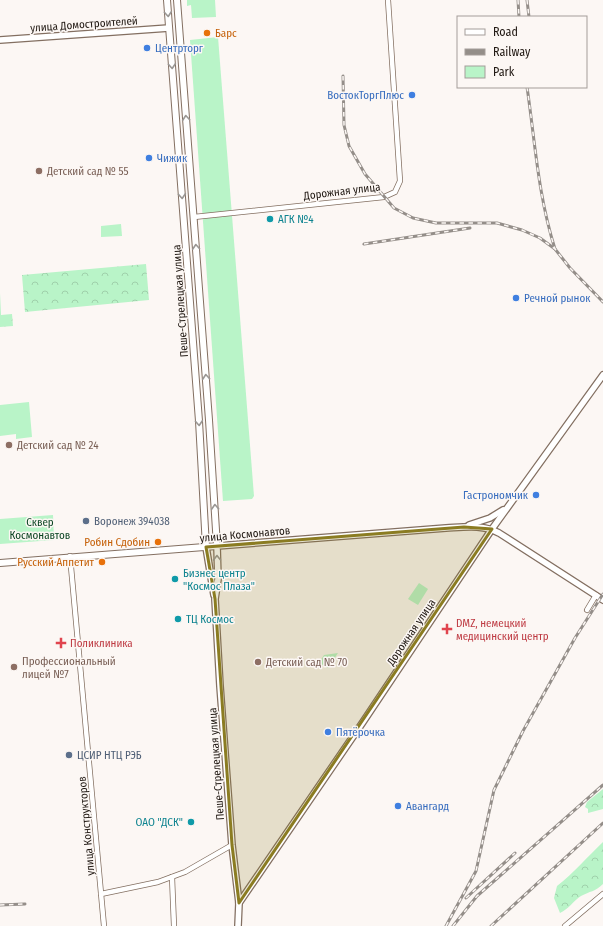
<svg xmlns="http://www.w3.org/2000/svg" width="603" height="926" font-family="'Fira Sans Condensed',sans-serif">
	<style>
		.green { fill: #b9f4c8 }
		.forest { fill: url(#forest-crowns) }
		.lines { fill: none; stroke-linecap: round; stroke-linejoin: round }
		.minor-casing { stroke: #836f61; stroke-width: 6 }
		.tertiary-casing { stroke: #836f61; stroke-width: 8 }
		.secondary-casing { stroke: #836f61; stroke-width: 8 }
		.minor { stroke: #fff; stroke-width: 4.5 }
		.tertiary { stroke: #fff; stroke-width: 5.5 }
		.secondary { stroke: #fff; stroke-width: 6 }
		.rail-casing { stroke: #948e89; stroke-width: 3 }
		.rail { stroke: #fcf7f4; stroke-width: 1.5; stroke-dasharray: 4.5; stroke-linecap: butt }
		.oneway { stroke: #9a9794 }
		.marked { fill: #8b7c22; fill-opacity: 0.2; stroke: #8b7c22; stroke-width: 3; stroke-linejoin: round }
		.food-dot { fill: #e8710a; stroke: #fcf7f4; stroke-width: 1.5 }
		.shop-dot { fill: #3f7fe0; stroke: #fcf7f4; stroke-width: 1.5 }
		.education-dot { fill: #8d6e63; stroke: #fcf7f4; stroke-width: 1.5 }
		.culture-dot { fill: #0f9aa8; stroke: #fcf7f4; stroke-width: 1.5 }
		.service-dot { fill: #5c6f8a; stroke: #fcf7f4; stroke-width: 1.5 }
		.health-dot { fill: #e0444e; stroke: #fcf7f4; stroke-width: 1.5 }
		.labels { text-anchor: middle; stroke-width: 3; stroke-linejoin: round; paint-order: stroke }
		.street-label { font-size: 11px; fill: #1f1711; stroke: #fcf7f4 }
		.food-label { font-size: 11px; fill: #c56008; stroke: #fcf7f4; text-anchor: end }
		.shop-label { font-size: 11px; fill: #366cbe; stroke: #fcf7f4; text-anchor: start }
		.education-label { font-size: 11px; fill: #785e54; stroke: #fcf7f4; text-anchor: start }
		.culture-label { font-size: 11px; fill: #0d838f; stroke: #fcf7f4; text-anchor: start }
		.service-label { font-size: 11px; fill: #4e5e75; stroke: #fcf7f4; text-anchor: start }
		.park-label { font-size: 11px; fill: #0b4523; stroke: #fcf7f4 }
		.health-label { font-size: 11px; fill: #be3a42; stroke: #fcf7f4; text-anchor: start }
	</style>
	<defs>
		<pattern id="forest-crowns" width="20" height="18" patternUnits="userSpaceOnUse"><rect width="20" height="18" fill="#b9f4c8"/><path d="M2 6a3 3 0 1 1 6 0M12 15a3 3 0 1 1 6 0" fill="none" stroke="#9fd0ab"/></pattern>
	</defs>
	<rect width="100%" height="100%" fill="#fcf7f4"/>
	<g class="green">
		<path d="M187,0H215L216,17L192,18L191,5L187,6Z"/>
		<path d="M218,37L254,496L252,499L223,501L190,40Z"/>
		<path d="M121,224L122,236L101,237V226Z"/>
		<path d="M29,402L32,437L16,439V434L0,436V405Z"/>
		<path d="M53,515L54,540L0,544V519Z"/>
		<path d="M419,583L428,589L418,605L408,599Z"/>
		<path d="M338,653L328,668L319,663L324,655Z"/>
	</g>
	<g class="forest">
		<path d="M146,264L149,300L25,312L22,275Z"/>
		<path d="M0,293L1,315L12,314L13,326L0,327Z"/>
		<path d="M603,789V809L588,813V809L585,807L587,802Z"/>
		<path d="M603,842V884C595,892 590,891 581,896C573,901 569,909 560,913L554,898L557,886C574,873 587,857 603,842Z"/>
	</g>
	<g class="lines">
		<defs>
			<g id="minor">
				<path d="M194,217L384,197L395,192L400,181L388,0"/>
				<path d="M70,556L104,926"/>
				<path d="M587,610L596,595"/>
				<path d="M172,877L174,926"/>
				<path d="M101,894L158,882L185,872L232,845"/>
				<path d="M565,926L603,894"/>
			</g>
			<g id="tertiary">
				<path d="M0,40L169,28"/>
				<path d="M469,525L490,518L503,510"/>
				<path d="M206,547L214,595"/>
				<path d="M239,903L363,722L492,529L603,375"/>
				<path d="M238,926L239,903L232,845L220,686L215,599L218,579L217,546L446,528C464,527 483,524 499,533L603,600"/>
			</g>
			<g id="secondary">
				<path d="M167,0L199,421L206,547"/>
				<path d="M0,563L217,546L209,420L177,0"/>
			</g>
		</defs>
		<use href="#minor" class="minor-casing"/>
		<use href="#tertiary" class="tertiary-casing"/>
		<use href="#secondary" class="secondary-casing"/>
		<use href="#minor" class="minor"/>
		<use href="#tertiary" class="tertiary"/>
		<use href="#secondary" class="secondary"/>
		<defs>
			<g id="rail">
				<path d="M518,0L519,17"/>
				<path d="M527,0L529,17"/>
				<path d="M343,76L344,125L349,146L365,174L394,208L413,218L436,223H497L522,230L540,238L555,249L570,268L603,302"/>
				<path d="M527,87C535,141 538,196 555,249"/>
				<path d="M364,244L470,228"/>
				<path d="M466,898L515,853"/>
				<path d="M0,905L25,904"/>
				<path d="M446,926L476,871L494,790L523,731L575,638L603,594"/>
				<path d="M453,926L477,896L603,785"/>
				<path d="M491,926L603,823"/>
			</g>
		</defs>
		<use href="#rail" class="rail-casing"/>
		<use href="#rail" class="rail"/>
	</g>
	<defs><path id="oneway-chevron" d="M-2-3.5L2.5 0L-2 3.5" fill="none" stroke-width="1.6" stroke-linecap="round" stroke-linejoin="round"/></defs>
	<g class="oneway">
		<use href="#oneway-chevron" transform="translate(168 14) rotate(85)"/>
		<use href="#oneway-chevron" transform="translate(172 66) rotate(86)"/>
		<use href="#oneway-chevron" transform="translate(186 118) rotate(-95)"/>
		<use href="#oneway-chevron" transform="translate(182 196) rotate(86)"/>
		<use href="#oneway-chevron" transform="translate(196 247) rotate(-94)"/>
		<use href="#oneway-chevron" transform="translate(206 377) rotate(-95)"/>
		<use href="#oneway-chevron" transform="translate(199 423) rotate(86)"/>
		<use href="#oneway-chevron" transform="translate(215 507) rotate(-93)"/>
		<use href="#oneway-chevron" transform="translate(217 558) rotate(-91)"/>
	</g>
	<path class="marked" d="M464,527L492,529L239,903L232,845L215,599L206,547Z"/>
	<g class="food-dot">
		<circle cx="207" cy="33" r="4"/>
		<circle cx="158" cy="542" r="4"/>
		<circle cx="102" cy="562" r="4"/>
	</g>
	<g class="shop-dot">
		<circle cx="147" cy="48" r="4"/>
		<circle cx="412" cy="95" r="4"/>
		<circle cx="149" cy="158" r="4"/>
		<circle cx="516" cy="298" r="4"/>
		<circle cx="536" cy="495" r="4"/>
		<circle cx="328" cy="732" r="4"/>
		<circle cx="398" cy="806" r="4"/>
	</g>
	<g class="education-dot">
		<circle cx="39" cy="171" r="4"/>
		<circle cx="9" cy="445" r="4"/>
		<circle cx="258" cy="662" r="4"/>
		<circle cx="14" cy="667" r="4"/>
	</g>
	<g class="culture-dot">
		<circle cx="270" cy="219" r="4"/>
		<circle cx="175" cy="579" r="4"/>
		<circle cx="178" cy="619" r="4"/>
		<circle cx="191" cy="822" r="4"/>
	</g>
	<g class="service-dot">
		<circle cx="86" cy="521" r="4"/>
		<circle cx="69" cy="755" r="4"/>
	</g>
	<g class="health-dot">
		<path d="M445 623h4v4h4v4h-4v4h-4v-4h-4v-4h4z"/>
		<path d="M59 637h4v4h4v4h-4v4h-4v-4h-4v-4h4z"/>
	</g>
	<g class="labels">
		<g class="street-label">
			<text transform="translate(84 24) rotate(-4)" y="4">улица Домостроителей</text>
			<text transform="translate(342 191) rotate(-7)" y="4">Дорожная улица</text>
			<text transform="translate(180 301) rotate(-94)" y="4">Пеше-Стрелецкая улица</text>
			<text transform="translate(245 534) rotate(-5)" y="4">улица Космонавтов</text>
			<text transform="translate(411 632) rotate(-56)" y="4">Дорожная улица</text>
			<text transform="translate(216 764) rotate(-94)" y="4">Пеше-Стрелецкая улица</text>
			<text transform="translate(86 826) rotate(-95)" y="4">улица Конструкторов</text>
		</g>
		<g class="food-label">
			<text x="215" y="37" text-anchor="start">Барс</text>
			<text x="150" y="546">Робин Сдобин</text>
			<text x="94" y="566">Русский Аппетит</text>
		</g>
		<g class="shop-label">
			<text x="155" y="52">Центрторг</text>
			<text x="404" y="99" text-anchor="end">ВостокТоргПлюс</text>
			<text x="157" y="162">Чижик</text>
			<text x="524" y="302">Речной рынок</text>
			<text x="528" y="499" text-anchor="end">Гастрономчик</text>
			<text x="336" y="736">Пятёрочка</text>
			<text x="406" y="810">Авангард</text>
		</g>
		<g class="education-label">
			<text x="47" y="175">Детский сад № 55</text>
			<text x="17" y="449">Детский сад № 24</text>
			<text x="22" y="665">Профессиональный<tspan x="22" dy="13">лицей №7</tspan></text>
			<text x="266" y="666">Детский сад № 70</text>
		</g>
		<g class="culture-label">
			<text x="278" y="223">АГК №4</text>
			<text x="183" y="577">Бизнес центр<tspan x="183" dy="13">"Космос Плаза"</tspan></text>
			<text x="186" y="623">ТЦ Космос</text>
			<text x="183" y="826" text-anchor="end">ОАО "ДСК"</text>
		</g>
		<g class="service-label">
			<text x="94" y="525">Воронеж 394038</text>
			<text x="77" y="759">ЦСИР НТЦ РЭБ</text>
		</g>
		<g class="park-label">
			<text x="40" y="526">Сквер<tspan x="40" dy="13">Космонавтов</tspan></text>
		</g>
		<g class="health-label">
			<text x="456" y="627">DMZ, немецкий<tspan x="456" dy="13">медицинский центр</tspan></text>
			<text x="70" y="647">Поликлиника</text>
		</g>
	</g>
	<rect x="457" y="16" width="130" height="72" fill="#fcf7f4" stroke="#a49d99"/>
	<rect x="465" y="29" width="20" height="6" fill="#ffffff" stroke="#a49d99"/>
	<text x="493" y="36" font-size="12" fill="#1f1711">Road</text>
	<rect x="465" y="49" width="20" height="6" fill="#948e89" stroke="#a49d99"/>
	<text x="493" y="56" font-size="12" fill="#1f1711">Railway</text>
	<rect x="465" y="66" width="20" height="12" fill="#b9f4c8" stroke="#a49d99"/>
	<text x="493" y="76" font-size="12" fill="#1f1711">Park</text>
</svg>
